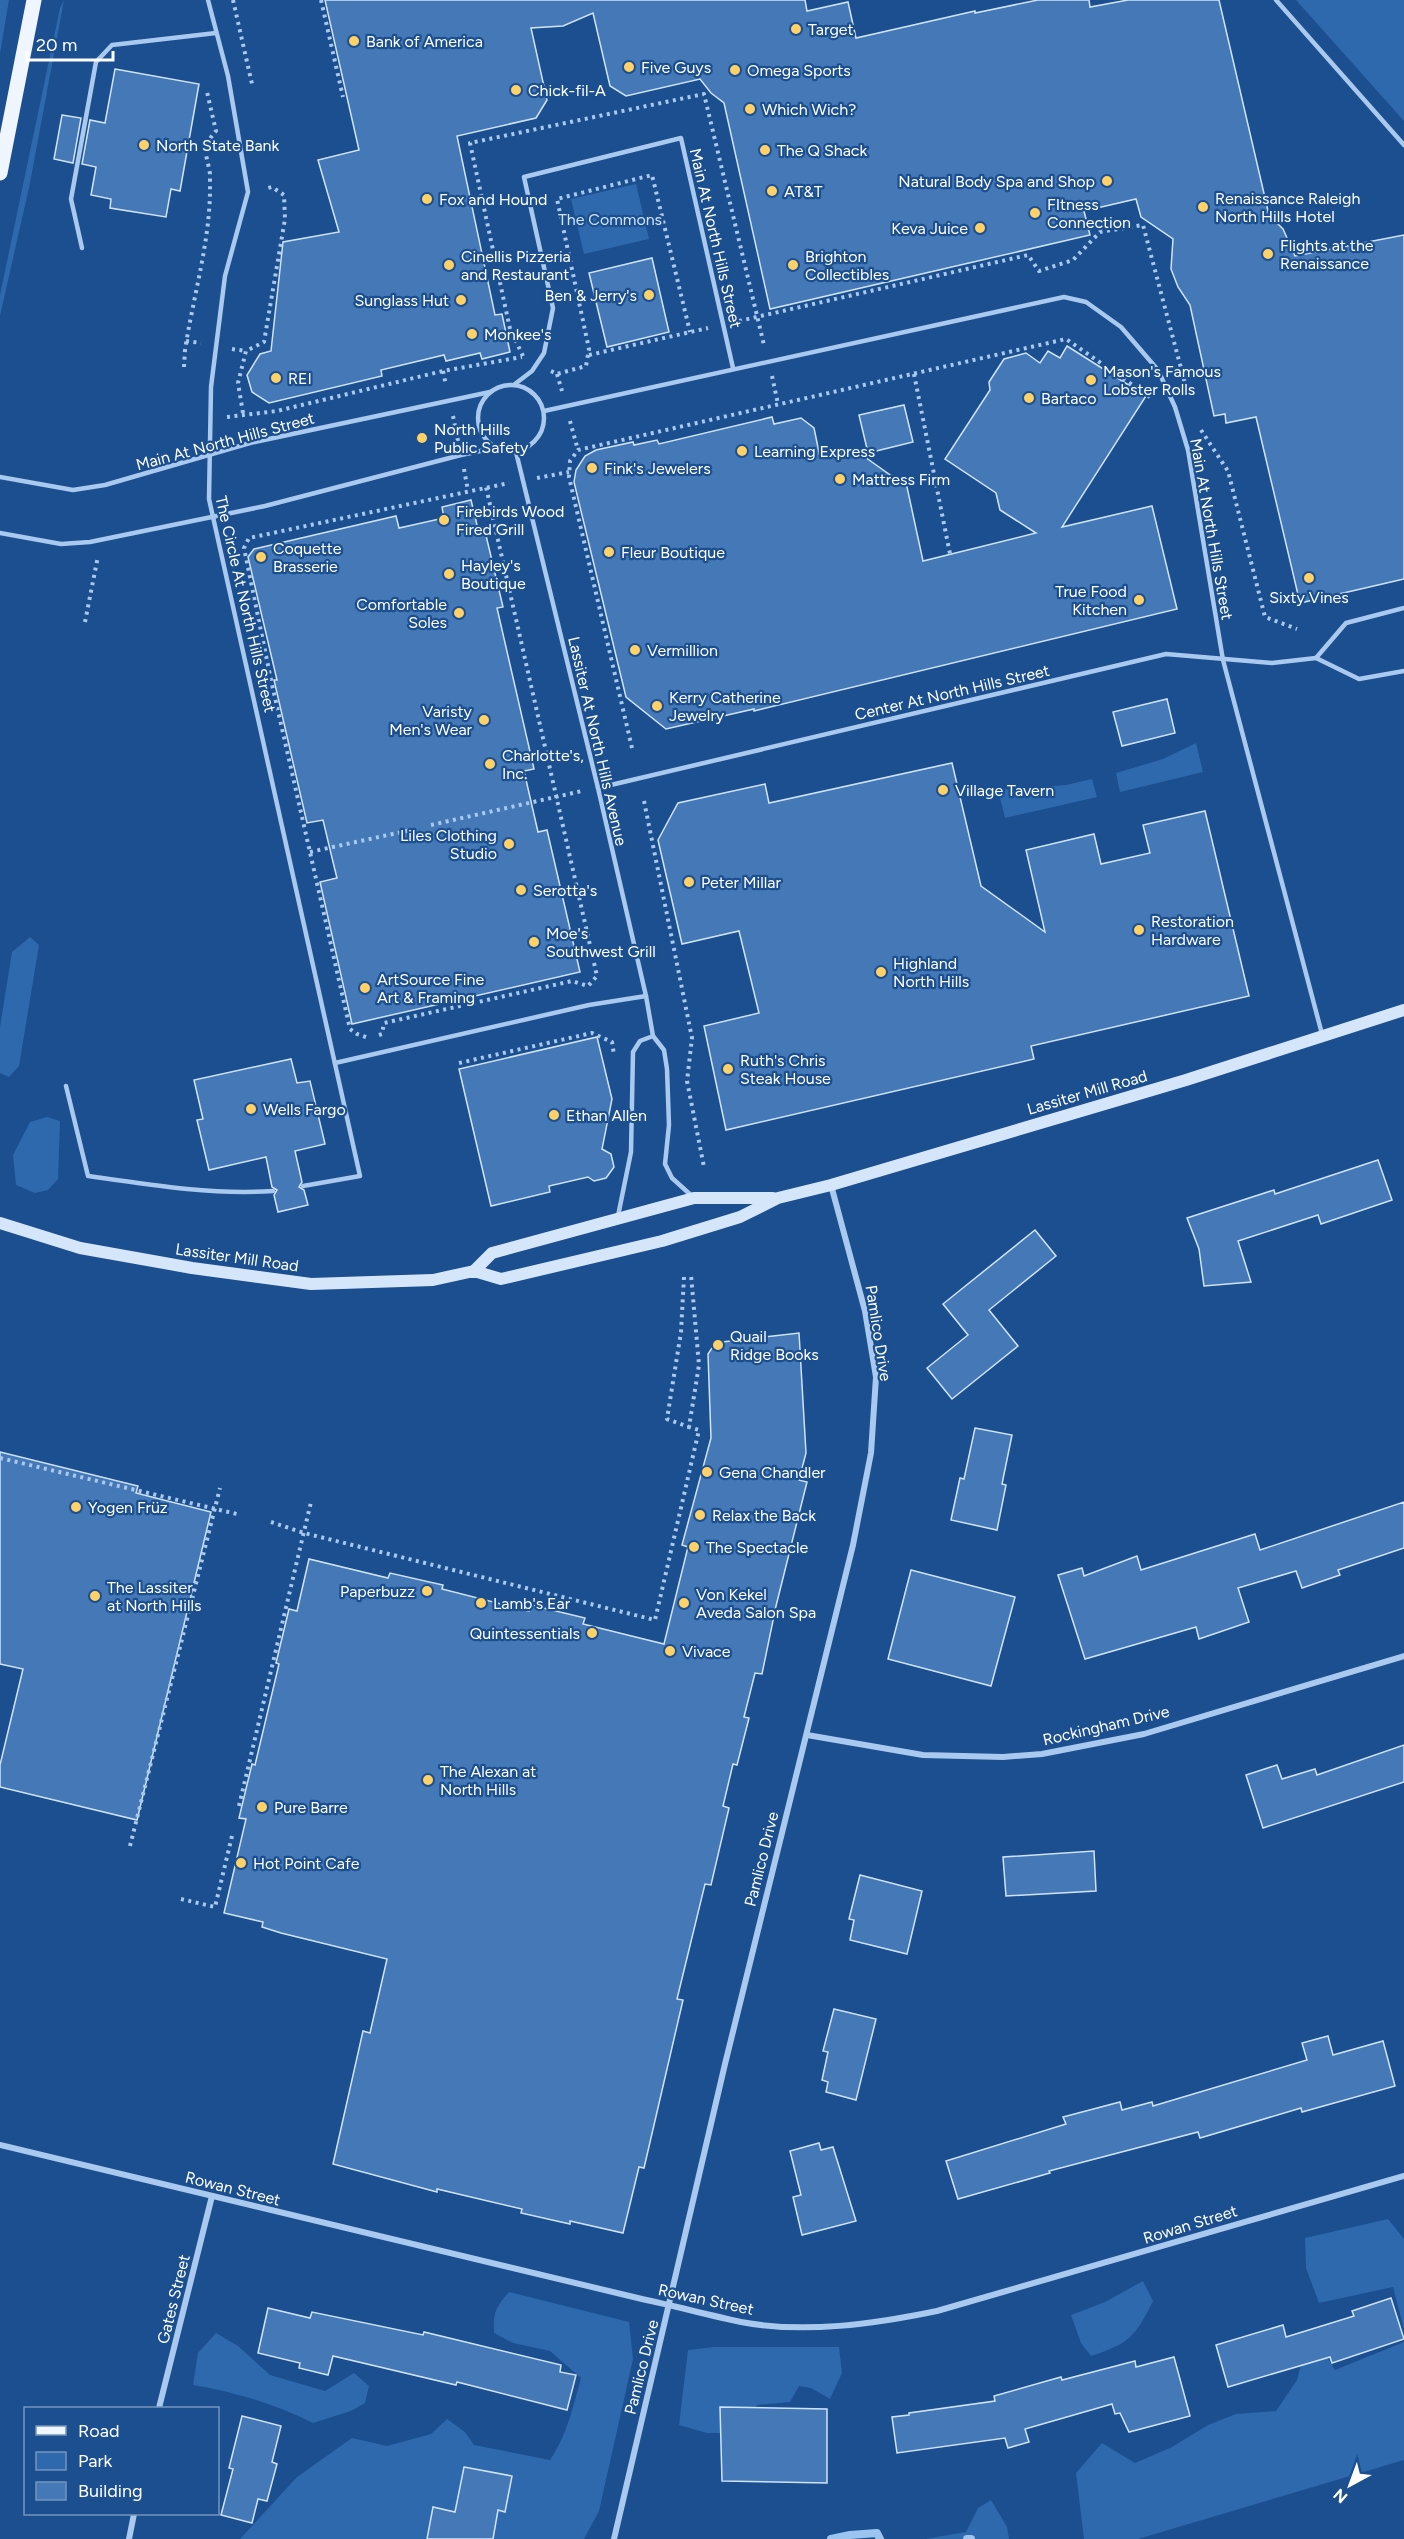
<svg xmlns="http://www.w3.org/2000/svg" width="1404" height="2539" font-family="Figtree,sans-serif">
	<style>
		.green { fill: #2e69ad }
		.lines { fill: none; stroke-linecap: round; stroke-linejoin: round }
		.stream { stroke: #9cc4f0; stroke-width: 8 }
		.building { fill: #4478b7; stroke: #cfe3fa; stroke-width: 1.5 }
		.path { stroke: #a9c9ee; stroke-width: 4; stroke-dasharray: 3 4.5; stroke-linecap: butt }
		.lane { stroke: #a9c9ee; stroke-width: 4.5 }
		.street { stroke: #a9c9ee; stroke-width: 6 }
		.secondary { stroke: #d6e6fa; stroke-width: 12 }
		.primary { stroke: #f0f6ff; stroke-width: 15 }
		.poi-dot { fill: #ffd166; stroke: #1b4f8f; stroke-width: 2 }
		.labels { text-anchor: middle; stroke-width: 4.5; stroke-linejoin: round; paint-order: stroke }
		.poi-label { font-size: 16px; fill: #fff; stroke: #1b4f8f; text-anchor: start }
		.park-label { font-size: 16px; fill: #cfe3fa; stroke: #1b4f8f }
		.street-label { font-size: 16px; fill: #fff; stroke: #1b4f8f }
	</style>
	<rect width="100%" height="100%" fill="#1b4f8f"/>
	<g class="green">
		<path d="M0,0H9L0,54Z"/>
		<path d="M64,0L30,183L0,316V295L60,8Z"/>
		<path d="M1296,0H1404V121Z"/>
		<path d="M636,184L649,239L584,254L571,199Z"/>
		<path d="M1196,743L1203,772L1120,792L1116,773L1163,759Z"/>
		<path d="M1092,779L1097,797L1005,818L998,790L1066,785Z"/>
		<path d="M30,937L39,945L19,1066L9,1077L0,1073V1027L12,952Z"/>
		<path d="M47,1117L60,1121L58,1179L48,1190L35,1193L16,1185L13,1155L30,1122Z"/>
		<path d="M1388,2219L1404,2239V2329L1393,2287L1319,2303L1306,2268L1305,2238Z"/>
		<path d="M1143,2281L1153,2301C1135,2337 1130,2343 1091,2356L1081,2343L1071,2315L1105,2302Z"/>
		<path d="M509,2292L629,2322L633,2359L599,2511L584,2539H240L297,2477L352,2438L387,2446L431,2434L447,2419L465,2432L474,2445L550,2460C567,2435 573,2407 581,2378L550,2351L513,2343L494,2333C493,2312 496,2307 509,2292Z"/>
		<path d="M216,2333L238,2346L270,2375L325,2391L354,2373L369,2386L365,2403L351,2411L313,2423C274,2404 236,2392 193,2385L198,2353Z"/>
		<path d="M1314,2335L1335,2370L1404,2342V2460L1138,2539H1084L1076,2473L1102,2443L1135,2463L1172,2447L1208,2425L1236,2414L1276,2411L1297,2380L1304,2353Z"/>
		<path d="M714,2347H839L842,2373L830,2399L811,2388L799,2386L790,2402L757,2405L738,2433H707L679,2425L688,2350Z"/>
		<path d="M991,2500L1007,2527L1009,2539H925L966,2532L978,2508Z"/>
	</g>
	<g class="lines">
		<g class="stream">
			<path d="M831,2539L850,2535L877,2533L880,2539"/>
			<path d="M967,2539H971"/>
		</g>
	</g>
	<g class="building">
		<path d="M325,0H805L807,11L848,2L856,38L975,11V13L1038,0H1089L1090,7L1128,0H1219L1269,215L1283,229L1295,256L1404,235V579L1300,603L1256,417L1226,423L1225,414L1214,416L1190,305L1178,287L1171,269L1173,239L1141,217L1136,199L1084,211L1090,235L770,309L724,103L711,93L700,79L626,96L610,86L593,13L563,26L531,28L547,100L536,118L457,136L495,315L502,314L510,352L482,359L480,353L446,361L444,355L381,370L382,376L269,403L252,392L247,375L260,354L271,351L283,242L339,232L318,160L359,150Z"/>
		<path d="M115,69L199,84L180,191L171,189L166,217L110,208L111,199L91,195L96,167L82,164L90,120L105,123Z"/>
		<path d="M62,115L81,118L73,163L54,159Z"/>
		<path d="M652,258L669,332L607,347L589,273Z"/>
		<path d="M1067,346L1146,396L1062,527L1152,506L1177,609L754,711V709L666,729L626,697L574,482L576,470L585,456L596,450L633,442L634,445L657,440L659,444L772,417L774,424L801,418L814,428L820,457L855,450L907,487L923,561L1036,533L1000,510L996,493L945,459L990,390L989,382L1004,359L1026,353L1040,363L1048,351L1060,358Z"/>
		<path d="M904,405L913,442L868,453L859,415Z"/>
		<path d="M471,500L478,529L484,527L503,607L497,608L534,769L524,771L538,832L547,830L580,972L352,1024L320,882L337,878L334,866L323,820L307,823L274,680H277L248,557L254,549L396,516L399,528L444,518L442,507Z"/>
		<path d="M1167,699L1175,733L1122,746L1113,712Z"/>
		<path d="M952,763L981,886L1045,932L1026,850L1094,834L1101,864L1150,853L1143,825L1205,811L1249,996L1031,1046L1034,1059L726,1130L704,1026L759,1013L739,931L682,944L658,840L678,803L765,784L769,803Z"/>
		<path d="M597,1037L612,1099L602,1149L611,1154L614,1167L606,1178L594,1181L588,1177L549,1186L550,1192L491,1206L459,1069Z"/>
		<path d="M291,1059L297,1083L310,1081L325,1144L295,1151L302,1182L299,1187L304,1190L308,1205L278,1212L274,1195L277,1190L272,1187L266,1157L209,1170L197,1120L203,1119L194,1080Z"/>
		<path d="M1378,1160L1392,1200L1321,1224L1318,1215L1238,1241L1251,1282L1204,1286L1199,1249L1187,1218L1274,1190L1275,1194Z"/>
		<path d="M1035,1230L1056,1256L989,1310L1018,1346L952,1399L927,1368L968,1335L943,1304Z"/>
		<path d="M799,1333L806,1453L799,1480L807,1482L776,1606L762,1674L755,1673L744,1717L749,1718L737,1765L733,1764L723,1806L729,1808L711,1885L705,1884L677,1999L683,2000L644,2168L639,2167L623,2233L570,2221V2224L521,2213L522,2209L437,2189V2192L333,2164L363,2031L370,2033L387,1959L281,1933L262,1927L263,1922L224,1913L246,1819L239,1818L252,1764L255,1765L279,1664L276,1663L289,1609L297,1611L309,1559L388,1578L390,1573L443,1585L442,1589L529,1611L531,1605L585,1618L583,1624L664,1644L688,1547L682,1545L711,1438L708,1354L714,1345L722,1342Z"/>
		<path d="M975,1428L1012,1435L1002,1484L1006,1485L997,1530L951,1520L960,1478L964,1479Z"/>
		<path d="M0,1452L138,1486L136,1493L211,1512L137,1820L0,1787V1765L23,1669L0,1664Z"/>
		<path d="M1404,1502V1548L1338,1570L1340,1575L1302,1588L1296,1571L1238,1588L1249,1622L1199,1639L1196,1627L1085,1659L1058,1575L1082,1568L1084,1576L1137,1556L1141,1570L1255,1534L1260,1550Z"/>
		<path d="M911,1570L1015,1597L991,1686L888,1659Z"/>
		<path d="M1404,1745V1782L1263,1828L1246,1775L1277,1765L1282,1779L1315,1769L1317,1775Z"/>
		<path d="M1094,1851L1096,1891L1006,1896L1003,1857Z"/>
		<path d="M860,1875L922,1891L907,1954L850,1940L854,1920L849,1919Z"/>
		<path d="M834,2009L876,2019L856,2100L826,2092L828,2082L822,2080L828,2052L823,2051Z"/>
		<path d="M1328,2036L1333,2055L1383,2041L1395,2086L1302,2112L1301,2108L1200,2138L1198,2132L1049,2171L1050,2173L958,2199L946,2161L1066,2124L1063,2117L1120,2102L1122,2110L1152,2102L1153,2106L1307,2060L1302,2043Z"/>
		<path d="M819,2143L821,2150L833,2147L856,2221L802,2235L793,2197L801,2195L790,2151Z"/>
		<path d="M1391,2298L1404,2339L1332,2363L1330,2357L1228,2387L1216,2345L1283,2325L1286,2337L1354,2316L1352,2311Z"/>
		<path d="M268,2308L310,2318L312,2312L423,2335L424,2332L561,2365L560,2372L576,2375L567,2410L457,2382L456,2385L333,2356L328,2375L299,2368L300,2363L258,2353Z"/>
		<path d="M1174,2357L1190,2416L1129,2432L1120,2413L1115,2414L1112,2404L1025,2429L1029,2442L1008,2448L1005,2438L897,2453L892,2417L909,2415V2413L995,2401L994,2396L1061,2377L1062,2380L1135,2361L1136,2367Z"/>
		<path d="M720,2407L827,2409V2483L722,2481Z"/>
		<path d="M242,2416L281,2426L272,2462L277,2464L267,2501L258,2499L252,2523L221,2515L233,2469L229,2468Z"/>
		<path d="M464,2467L512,2476L505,2512L498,2510L493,2539H427L433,2507L455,2512Z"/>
	</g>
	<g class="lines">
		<g class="path">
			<path d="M233,0L252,84"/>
			<path d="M321,0L343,97"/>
			<path d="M739,321L1028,255L1039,271L1073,260L1100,232L1143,225L1186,387"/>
			<path d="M186,341L201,343"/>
			<path d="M232,349L246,351"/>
			<path d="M589,355L708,328"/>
			<path d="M523,356L510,329L470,143L704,94L764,345"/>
			<path d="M184,367L185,350C193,298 209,245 210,193C210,187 210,180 210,174C207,154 200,149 216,131L207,92"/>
			<path d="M443,371L446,385"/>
			<path d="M551,371L557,374L586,366L589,349L557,199L652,175L690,332"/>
			<path d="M557,374L562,391"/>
			<path d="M914,374L950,554"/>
			<path d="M772,376L778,404"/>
			<path d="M243,413L238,383L246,351L264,342L285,219L284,195L272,187L264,189"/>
			<path d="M453,416L458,441"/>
			<path d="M227,417L277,411L443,371L522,357"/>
			<path d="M570,421L578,450"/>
			<path d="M1201,430L1228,471L1265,617L1297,629"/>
			<path d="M464,469L468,491"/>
			<path d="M537,478L569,472"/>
			<path d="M85,622L98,556"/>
			<path d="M632,748L569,477L570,461L578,450L1066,339L1150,397"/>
			<path d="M644,801L692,1038L687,1081L704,1167"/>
			<path d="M431,825L582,791"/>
			<path d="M310,852L411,830"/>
			<path d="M379,1035L382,1034L384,1023L572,981L588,986L597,976L486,487"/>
			<path d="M366,1037L357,1034L350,1029L271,680L244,548L249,538L509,483"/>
			<path d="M459,1063L592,1033L612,1042L614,1055"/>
			<path d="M684,1277L681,1332L667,1419L689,1427"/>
			<path d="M0,1458L237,1514"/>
			<path d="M271,1522L304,1533L655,1620L699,1430L689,1427L699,1365L691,1275"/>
			<path d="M239,1806L311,1502"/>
			<path d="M130,1846L220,1488"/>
			<path d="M181,1899L215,1907L232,1836"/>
		</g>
		<g class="lane">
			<path d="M208,0L228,76L248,192L225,276L211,387L209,499L360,1176L303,1186"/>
			<path d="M1276,0L1404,145"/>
			<path d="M82,248L71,199L96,62L112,45L216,33"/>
			<path d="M515,384L532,371L544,353L553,308L524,177L681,138L733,368"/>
			<circle cx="511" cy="418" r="33"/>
			<path d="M544,411L1064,297L1086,302L1121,327L1158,370L1175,407L1188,450L1223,660L1322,1034"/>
			<path d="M516,452L598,788L646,996L653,1036L664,1050L667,1069L669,1125L665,1164L672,1178L693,1197"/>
			<path d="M0,477L73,490L105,485L250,443L490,392"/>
			<path d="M0,533L61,544L90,542L265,506L461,455L495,448"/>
			<path d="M1404,608L1346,623L1316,658L1359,679L1404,671"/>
			<path d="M598,788L1166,654L1272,663L1316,658"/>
			<path d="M335,1063L589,1005L646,996"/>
			<path d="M66,1086L88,1176C150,1185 212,1195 273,1191"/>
			<path d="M618,1216L631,1152L633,1052L640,1041L653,1036"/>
		</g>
		<g class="street">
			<path d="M807,1735L923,1755L1003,1757L1042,1754L1144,1734L1404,1656"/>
			<path d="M0,2145L642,2299C675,2306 708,2315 741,2322C805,2334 874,2324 937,2311L1404,2176"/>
			<path d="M159,2408L212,2196"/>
			<path d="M129,2539L134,2514"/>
			<path d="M614,2539L725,2064L853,1545L871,1453L876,1377L865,1311L831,1185"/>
		</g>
		<g class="secondary">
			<path d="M0,1223L80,1248L192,1268L311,1284L433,1280L474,1271L501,1279L662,1241L740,1217L778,1198L831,1185L1186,1080L1404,1010"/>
			<path d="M474,1271L492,1253L694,1198H773"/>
		</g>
		<path class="primary" d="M0,173L34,0"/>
	</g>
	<g class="poi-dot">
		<circle cx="796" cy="29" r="6"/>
		<circle cx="354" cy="41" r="6"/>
		<circle cx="629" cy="67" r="6"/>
		<circle cx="735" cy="70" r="6"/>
		<circle cx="516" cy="90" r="6"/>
		<circle cx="750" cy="109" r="6"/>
		<circle cx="144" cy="145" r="6"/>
		<circle cx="765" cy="150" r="6"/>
		<circle cx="1107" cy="181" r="6"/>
		<circle cx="772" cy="191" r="6"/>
		<circle cx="427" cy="199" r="6"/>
		<circle cx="1203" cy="207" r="6"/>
		<circle cx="1035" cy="213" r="6"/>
		<circle cx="980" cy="228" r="6"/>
		<circle cx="1268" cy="254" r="6"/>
		<circle cx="449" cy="265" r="6"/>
		<circle cx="793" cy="265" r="6"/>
		<circle cx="649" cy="295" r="6"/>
		<circle cx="461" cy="300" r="6"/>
		<circle cx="472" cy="334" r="6"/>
		<circle cx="276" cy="378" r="6"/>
		<circle cx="1091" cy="380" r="6"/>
		<circle cx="1029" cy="398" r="6"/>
		<circle cx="422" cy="438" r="6"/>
		<circle cx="742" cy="451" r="6"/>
		<circle cx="592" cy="468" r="6"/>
		<circle cx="840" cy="479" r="6"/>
		<circle cx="444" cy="520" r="6"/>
		<circle cx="609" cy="552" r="6"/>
		<circle cx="261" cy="557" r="6"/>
		<circle cx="449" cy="574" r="6"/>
		<circle cx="1309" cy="578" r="6"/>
		<circle cx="1139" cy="600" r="6"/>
		<circle cx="459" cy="613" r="6"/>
		<circle cx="635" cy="650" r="6"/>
		<circle cx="657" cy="706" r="6"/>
		<circle cx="484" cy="720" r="6"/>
		<circle cx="490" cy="764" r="6"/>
		<circle cx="943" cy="790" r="6"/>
		<circle cx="509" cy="844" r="6"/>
		<circle cx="689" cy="882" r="6"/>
		<circle cx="521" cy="890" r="6"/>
		<circle cx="1139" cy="930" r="6"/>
		<circle cx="534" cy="942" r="6"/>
		<circle cx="881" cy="972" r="6"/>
		<circle cx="365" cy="988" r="6"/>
		<circle cx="728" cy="1069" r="6"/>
		<circle cx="251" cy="1109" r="6"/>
		<circle cx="554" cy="1115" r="6"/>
		<circle cx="718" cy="1345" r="6"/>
		<circle cx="707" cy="1472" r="6"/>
		<circle cx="76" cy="1507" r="6"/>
		<circle cx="700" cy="1515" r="6"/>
		<circle cx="694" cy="1547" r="6"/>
		<circle cx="427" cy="1591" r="6"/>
		<circle cx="95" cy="1596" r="6"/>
		<circle cx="481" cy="1603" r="6"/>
		<circle cx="684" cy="1603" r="6"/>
		<circle cx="592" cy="1633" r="6"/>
		<circle cx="670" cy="1651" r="6"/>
		<circle cx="428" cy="1780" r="6"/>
		<circle cx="262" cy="1807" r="6"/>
		<circle cx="241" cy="1863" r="6"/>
	</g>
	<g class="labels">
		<g class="poi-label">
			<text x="808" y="35">Target</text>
			<text x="366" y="47">Bank of America</text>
			<text x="641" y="73">Five Guys</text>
			<text x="747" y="76">Omega Sports</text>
			<text x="528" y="96">Chick-fil-A</text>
			<text x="762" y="115">Which Wich?</text>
			<text x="156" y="151">North State Bank</text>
			<text x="777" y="156">The Q Shack</text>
			<text x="1095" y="187" text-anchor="end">Natural Body Spa and Shop</text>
			<text x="784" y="197">AT&amp;T</text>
			<text x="1215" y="204">Renaissance Raleigh<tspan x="1215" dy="18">North Hills Hotel</tspan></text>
			<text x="439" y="205">Fox and Hound</text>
			<text x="1047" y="210">FItness<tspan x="1047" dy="18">Connection</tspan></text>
			<text x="968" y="234" text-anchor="end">Keva Juice</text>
			<text x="1280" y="251">Flights at the<tspan x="1280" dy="18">Renaissance</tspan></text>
			<text x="461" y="262">Cinellis Pizzeria<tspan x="461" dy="18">and Restaurant</tspan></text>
			<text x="805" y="262">Brighton<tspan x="805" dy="18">Collectibles</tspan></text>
			<text x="637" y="301" text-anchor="end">Ben &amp; Jerry's</text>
			<text x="449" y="306" text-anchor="end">Sunglass Hut</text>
			<text x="484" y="340">Monkee's</text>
			<text x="1103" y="377">Mason's Famous<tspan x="1103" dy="18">Lobster Rolls</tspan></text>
			<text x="288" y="384">REI</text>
			<text x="1041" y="404">Bartaco</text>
			<text x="434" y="435">North Hills<tspan x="434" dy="18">Public Safety</tspan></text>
			<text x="754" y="457">Learning Express</text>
			<text x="604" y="474">Fink's Jewelers</text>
			<text x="852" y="485">Mattress Firm</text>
			<text x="456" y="517">Firebirds Wood<tspan x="456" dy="18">Fired Grill</tspan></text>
			<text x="273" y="554">Coquette<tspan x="273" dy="18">Brasserie</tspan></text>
			<text x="621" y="558">Fleur Boutique</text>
			<text x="461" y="571">Hayley's<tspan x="461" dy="18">Boutique</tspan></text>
			<text x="1127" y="597" text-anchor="end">True Food<tspan x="1127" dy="18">Kitchen</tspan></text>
			<text x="1309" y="603" text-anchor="middle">Sixty Vines</text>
			<text x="447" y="610" text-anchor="end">Comfortable<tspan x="447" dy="18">Soles</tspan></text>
			<text x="647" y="656">Vermillion</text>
			<text x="669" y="703">Kerry Catherine<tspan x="669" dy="18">Jewelry</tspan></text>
			<text x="472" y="717" text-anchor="end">Varisty<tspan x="472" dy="18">Men's Wear</tspan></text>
			<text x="502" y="761">Charlotte's,<tspan x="502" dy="18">Inc.</tspan></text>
			<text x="955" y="796">Village Tavern</text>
			<text x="497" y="841" text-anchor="end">Liles Clothing<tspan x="497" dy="18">Studio</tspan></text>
			<text x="701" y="888">Peter Millar</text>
			<text x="533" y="896">Serotta's</text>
			<text x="1151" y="927">Restoration<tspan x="1151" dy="18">Hardware</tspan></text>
			<text x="546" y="939">Moe's<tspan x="546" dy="18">Southwest Grill</tspan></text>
			<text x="893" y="969">Highland<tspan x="893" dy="18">North Hills</tspan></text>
			<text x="377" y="985">ArtSource Fine<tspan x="377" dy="18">Art &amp; Framing</tspan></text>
			<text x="740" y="1066">Ruth's Chris<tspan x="740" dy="18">Steak House</tspan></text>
			<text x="263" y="1115">Wells Fargo</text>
			<text x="566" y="1121">Ethan Allen</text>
			<text x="730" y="1342">Quail<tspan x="730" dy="18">Ridge Books</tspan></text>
			<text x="719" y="1478">Gena Chandler</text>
			<text x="88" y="1513">Yogen Früz</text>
			<text x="712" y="1521">Relax the Back</text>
			<text x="706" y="1553">The Spectacle</text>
			<text x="107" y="1593">The Lassiter<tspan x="107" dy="18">at North Hills</tspan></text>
			<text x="415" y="1597" text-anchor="end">Paperbuzz</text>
			<text x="696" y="1600">Von Kekel<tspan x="696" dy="18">Aveda Salon Spa</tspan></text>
			<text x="493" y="1609">Lamb's Ear</text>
			<text x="580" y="1639" text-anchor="end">Quintessentials</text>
			<text x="682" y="1657">Vivace</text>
			<text x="440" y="1777">The Alexan at<tspan x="440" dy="18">North Hills</tspan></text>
			<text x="274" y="1813">Pure Barre</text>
			<text x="253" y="1869">Hot Point Cafe</text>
		</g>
		<g class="park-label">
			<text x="610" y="225">The Commons</text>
		</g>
		<g class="street-label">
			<text transform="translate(716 238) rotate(77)" y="6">Main At North Hills Street</text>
			<text transform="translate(225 441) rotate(-15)" y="6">Main At North Hills Street</text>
			<text transform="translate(1212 529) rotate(80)" y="6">Main At North Hills Street</text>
			<text transform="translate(246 604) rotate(77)" y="6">The Circle At North Hills Street</text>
			<text transform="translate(952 692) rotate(-13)" y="6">Center At North Hills Street</text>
			<text transform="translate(598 741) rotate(77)" y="6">Lassiter At North Hills Avenue</text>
			<text transform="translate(1087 1092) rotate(-16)" y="6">Lassiter Mill Road</text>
			<text transform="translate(237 1257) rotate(8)" y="6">Lassiter Mill Road</text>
			<text transform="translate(879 1333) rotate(81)" y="6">Pamlico Drive</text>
			<text transform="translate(1106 1725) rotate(-13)" y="6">Rockingham Drive</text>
			<text transform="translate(761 1859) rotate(-76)" y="6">Pamlico Drive</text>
			<text transform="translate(233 2188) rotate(14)" y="6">Rowan Street</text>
			<text transform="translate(1190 2224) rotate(-17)" y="6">Rowan Street</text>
			<text transform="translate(173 2299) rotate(-76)" y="6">Gates Street</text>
			<text transform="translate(706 2299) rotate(12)" y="6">Rowan Street</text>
			<text transform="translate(641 2367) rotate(-76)" y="6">Pamlico Drive</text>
		</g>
	</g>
	<rect x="24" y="2407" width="195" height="108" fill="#1b4f8f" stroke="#7695bc" stroke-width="1.5"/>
	<rect x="36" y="2426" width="30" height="9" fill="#f0f6ff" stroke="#7695bc" stroke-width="1.5"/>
	<text x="78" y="2437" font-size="18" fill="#ffffff">Road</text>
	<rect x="36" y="2452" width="30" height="18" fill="#2e69ad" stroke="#7695bc" stroke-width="1.5"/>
	<text x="78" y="2467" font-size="18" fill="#ffffff">Park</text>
	<rect x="36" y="2482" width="30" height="18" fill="#4478b7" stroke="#7695bc" stroke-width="1.5"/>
	<text x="78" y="2497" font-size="18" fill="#ffffff">Building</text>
	<g transform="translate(1350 2485) rotate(221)" stroke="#1b4f8f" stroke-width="4.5" paint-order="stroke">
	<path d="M0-4.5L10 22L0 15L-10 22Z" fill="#ffffff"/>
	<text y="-9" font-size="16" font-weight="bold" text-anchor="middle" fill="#ffffff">N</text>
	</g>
	<path d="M27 51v9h86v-9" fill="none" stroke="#ffffff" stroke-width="3"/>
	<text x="36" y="51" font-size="18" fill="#ffffff" stroke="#1b4f8f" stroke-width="4.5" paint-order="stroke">20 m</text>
</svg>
